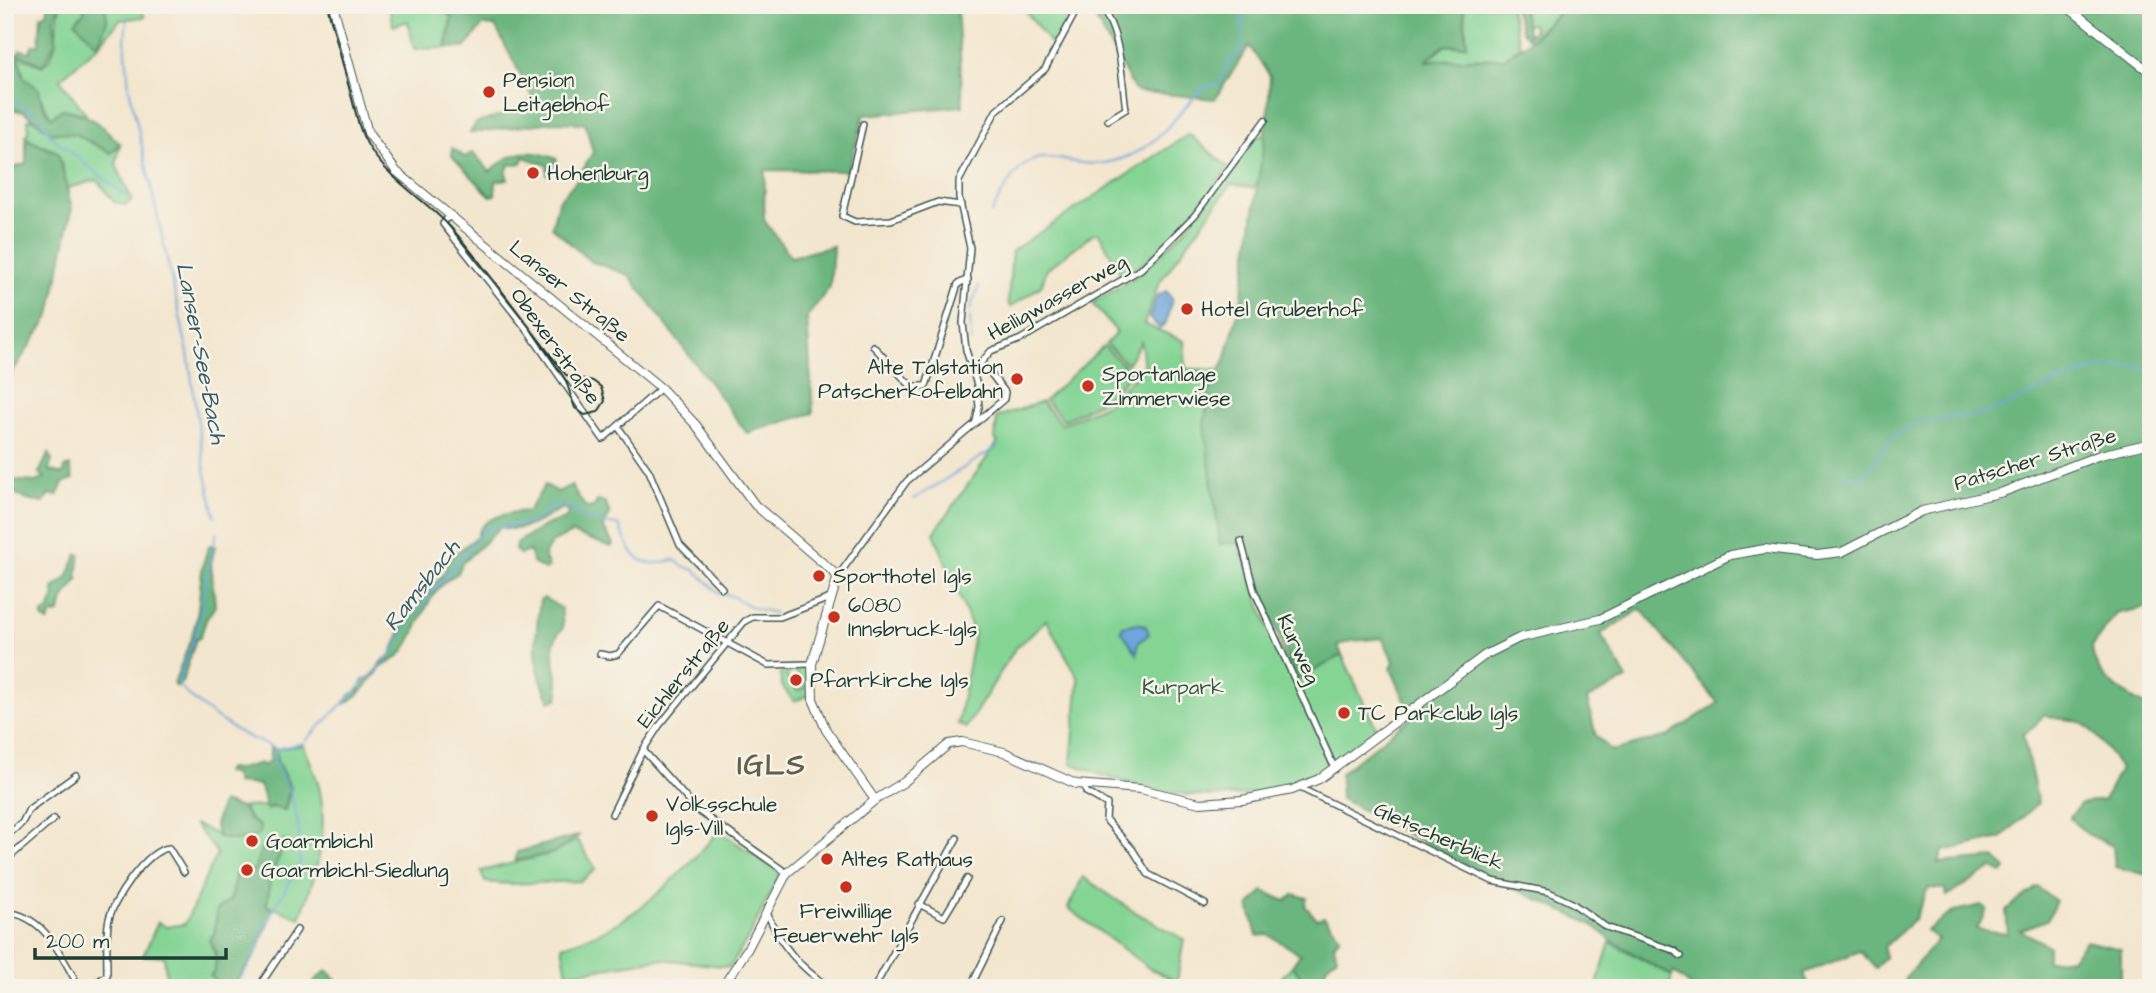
<svg xmlns="http://www.w3.org/2000/svg" width="2156" height="993" font-family="'Architects Daughter',sans-serif">
	<style>
		.green { fill: #84d494; stroke: #528864; stroke-width: 2; fill-rule: evenodd }
		.forest { fill: #6bb67e; stroke: #457a59; stroke-width: 2; fill-rule: evenodd }
		.water { fill: #6ca6dc; stroke: #467288; stroke-width: 2 }
		.lines { fill: none; stroke-linecap: round; stroke-linejoin: round }
		.stream { stroke: #6ca6dc; stroke-width: 2 }
		.street-casing { stroke: #3f564b; stroke-width: 8 }
		.secondary-casing { stroke: #3f564b; stroke-width: 10 }
		.street { stroke: #fff; stroke-width: 5 }
		.secondary { stroke: #fff; stroke-width: 8 }
		.tram { stroke: #1f3d34; stroke-width: 2 }
		.poi-dot { fill: #c8321e; stroke: #f7f3e8; stroke-width: 2.5 }
		.labels { text-anchor: middle; stroke-width: 5; stroke-linejoin: round; paint-order: stroke }
		.poi-label { font-size: 21px; fill: #1f3d34; stroke: #f7f3e8; text-anchor: start }
		.street-label { font-size: 21px; fill: #1f3d34; stroke: #f7f3e8 }
		.park-label { font-size: 21px; fill: #335b47; stroke: #f7f3e8 }
		.water-label { font-size: 23px; font-style: italic; fill: #365c66; stroke: #f7f3e8 }
		.district-label { font-size: 28px; font-weight: bold; letter-spacing: 2px; fill: #62604c; stroke: #f7f3e8 }
	</style>
	<rect width="100%" height="100%" fill="#f7f3e8"/>
	<filter id="ink" filterUnits="userSpaceOnUse"><feTurbulence type="fractalNoise" baseFrequency=".0143" numOctaves="2"/><feDisplacementMap in="SourceGraphic" scale="14" xChannelSelector="R" yChannelSelector="G"/><feConvolveMatrix kernelMatrix="1 2 1 2 8 2 1 2 1" color-interpolation-filters="sRGB"/></filter>
	<filter id="wash" filterUnits="userSpaceOnUse"><feTurbulence type="fractalNoise" baseFrequency=".00686" numOctaves="4" result="noise"/><feDisplacementMap in="SourceGraphic" scale="28" xChannelSelector="R" yChannelSelector="G"/><feGaussianBlur stdDeviation="1.57" result="paint"/><feColorMatrix in="noise" values="0 0 0 0 0 0 0 0 0 0 0 0 0 0 0 0 0 1.4 0 .05"/><feComposite in="paint" operator="in"/></filter>
	<g filter="url(#wash)">
		<rect width="100%" height="100%" fill="#f3e6ce"/>
		<g class="green">
			<path d="M61,5H82L85,10L107,21L105,5H139L145,17L120,20L98,46L60,79L86,114L63,109L52,118C39,99 43,93 24,78L19,56L42,66C63,52 52,25 61,5Z"/>
			<path d="M430,5L451,16L446,48L414,49L408,21L393,26L389,6Z"/>
			<path d="M1021,5H1072V12L1053,47Z"/>
			<path d="M1509,5L1520,46L1505,58L1427,60L1445,46L1467,45L1464,7Z"/>
			<path d="M1522,5H1567L1530,39L1527,37L1534,31L1532,24L1526,25Z"/>
			<path d="M37,119L50,132L75,134L111,153L120,144L116,165L132,200L126,205L114,202L97,180L68,188L58,152L30,140L26,135L29,132L28,120Z"/>
			<path d="M1189,134L1228,167C1201,206 1166,256 1122,276L1099,233H1094L1047,269L1041,286L1011,307L1008,303L1012,251Z"/>
			<path d="M1267,135L1262,173L1254,188L1231,184L1159,283L1144,324L1184,341L1186,369L1217,370L1209,393L1220,543H1239L1268,627L1296,676L1300,679L1342,655L1378,732C1357,748 1334,767 1311,777C1234,812 1144,794 1071,763L1079,679L1046,620L1015,649L966,728L958,724L974,633L934,533L998,442L995,440L997,417L1042,402L1062,424L1107,404L1144,367L1141,342L1127,364L1106,344L1117,332L1092,303L1140,274L1185,230L1257,136Z"/>
			<path d="M1104,346L1132,373L1104,400L1064,420L1045,400Z"/>
			<path d="M803,666L807,670L810,695L794,701L782,686L780,674L790,667ZM795,670L805,688L797,691L786,676Z"/>
			<path d="M304,745C309,760 317,776 320,791C329,834 315,879 300,918L266,905C270,894 268,886 271,876C275,864 281,855 284,842L277,850L271,851L254,871L239,868L240,874L235,875L230,900L217,909L214,933L209,940C215,952 220,965 210,976L219,985L229,981L231,988H151L150,985H167L164,956H143L158,922L166,927L185,924L217,853L194,824C217,834 234,848 259,834L260,826L250,819L243,807L264,806L267,810L273,807L285,811L291,788L277,761V749Z"/>
			<path d="M719,831L780,873L750,935L730,967L660,959L567,974L562,946C577,941 594,936 608,928C651,906 687,867 719,831Z"/>
			<path d="M577,840L596,869L581,881L510,884L485,882L481,871L554,853Z"/>
			<path d="M1083,877L1133,911L1184,939L1177,981L1150,969L1068,908Z"/>
			<path d="M1610,942L1672,976L1669,988H1596Z"/>
			<path d="M1292,966L1302,978H1325L1338,987L1272,988Z"/>
		</g>
		<g class="forest">
			<path d="M49,5H60L54,17L56,42L43,65L19,54L20,50L30,52L32,45H39L41,16L47,13Z"/>
			<path d="M82,5H105L107,21L98,46L75,22L85,11Z"/>
			<path d="M431,5H957L963,106L864,115L848,171L765,170L764,220L791,257L833,246L830,287L807,317L813,413L747,433L629,275L590,261L552,227L558,201L577,180L593,152L585,123L553,122L470,133L476,123L527,108L532,96L495,26L483,25L465,48H447L452,16Z"/>
			<path d="M1088,5H1472L1463,7L1467,45H1444L1426,61L1505,58L1533,38L1568,5H2151V606L2116,614L2092,646C2094,680 2124,693 2151,709V876L2115,867L2113,846L2087,834L2070,818L2080,804L2104,800L2120,769C2110,754 2093,725 2076,721C2064,718 2053,720 2044,714L2035,726L2023,735L2038,803L2001,838L1943,851L1939,863L1994,858L2006,869L2002,873L1993,868L1947,896L1945,889L1928,888L1915,919L1884,947L1885,958L1875,968L1860,951L1804,973L1810,988L1791,985V988H1693L1674,972L1672,976L1611,940L1593,925L1493,879L1341,799L1340,774L1412,716L1391,669L1394,661L1382,638C1366,641 1352,638 1338,646L1342,655L1299,679L1296,676L1239,543L1220,544L1204,425L1209,393L1225,360L1241,302L1268,113L1270,76L1249,46L1215,99L1135,91ZM1641,609L1718,703L1668,736L1612,751L1596,736L1587,699L1627,679L1601,634Z"/>
			<path d="M1513,5H1521L1528,33H1531L1527,37L1522,31Z"/>
			<path d="M5,50L17,54L24,78L39,89L42,104L51,118L62,109C93,116 99,122 120,144L111,153L75,134L50,132L24,112L5,108Z"/>
			<path d="M26,136L30,141L58,153L72,209L50,315L5,383V170L26,164Z"/>
			<path d="M452,148L465,157L473,152L490,172C512,150 528,148 557,159L552,171L547,174V165L524,157L522,163L509,165L506,173L508,179L496,181L495,195L490,196L452,156Z"/>
			<path d="M49,453L52,460L49,470L62,474L65,473L64,468L70,466L73,479L63,483L57,496L49,494L44,502C27,502 16,498 7,483L10,480L35,482L45,478L39,473Z"/>
			<path d="M545,485L558,492L571,485L586,508L594,507L597,501L605,502L610,514L603,527L613,544L611,547L572,533L551,543L544,555L549,567L545,570L533,563L530,551L520,554L515,550L516,543L546,525L566,518L569,511L562,508C545,518 522,535 501,527L462,563L458,573C422,591 421,634 399,656C394,661 386,663 381,668C367,683 363,696 343,704L351,694L360,690L363,680L374,675L381,662L391,655L407,616L417,610L420,601L444,573L449,558L477,537C480,517 510,512 528,511Z"/>
			<path d="M210,545L215,546L211,563L215,606L206,620L200,638L196,639L182,682L177,687L174,684C181,663 191,643 196,621C202,594 198,568 210,545Z"/>
			<path d="M77,554H80L77,576L79,578L63,599L60,613L51,615L48,622L43,619V613L49,610L55,596L53,588L67,578Z"/>
			<path d="M544,598L561,608L563,628C541,649 563,673 558,699L550,701C531,665 535,640 540,600Z"/>
			<path d="M270,747L277,750V761L290,788L284,810L273,806L267,809L259,785L236,783L234,775L225,772L228,768L235,770L260,763L263,766L270,761Z"/>
			<path d="M222,802L242,808L249,820L260,826L259,834C247,841 232,842 217,836L215,825Z"/>
			<path d="M580,835L554,853L515,861L517,852Z"/>
			<path d="M284,841C282,854 277,861 272,872C267,883 271,893 266,905L273,910L255,956L232,986L229,981L219,984L211,976L215,971L216,952L210,940L215,933L217,910L231,900L236,875L241,874L239,868L254,871L261,849L276,850L280,842Z"/>
			<path d="M2037,887L2056,901L2047,920L2020,930L2049,946L2046,961L2072,958L2086,941L2121,949V988H1901L1906,977L1938,939L1926,931L1954,911L1982,905L1987,909L1977,929L2008,934L2006,910Z"/>
			<path d="M1263,891L1286,901L1294,894L1307,898L1305,906L1317,919L1324,917L1340,936L1334,945L1337,957L1327,965L1322,978H1303L1292,966L1300,954L1269,935L1257,936L1249,906Z"/>
			<path d="M327,970L345,988H312L315,984L313,982Z"/>
		</g>
		<g class="water">
			<path d="M1166,291L1172,298L1166,323L1160,328L1149,318L1157,296Z"/>
			<path d="M1138,623L1146,626L1149,634L1138,643L1137,654L1121,630L1123,626Z"/>
		</g>
		<g class="lines">
			<g class="stream">
				<path d="M5,15L10,5"/>
				<path d="M127,18L125,40L129,88L188,353L205,471L215,516"/>
				<path d="M5,94L38,117L52,137L127,197"/>
				<path d="M991,214C1040,112 1057,186 1129,156C1162,142 1179,111 1204,87L1220,83L1227,64L1241,51L1244,5"/>
				<path d="M970,310L979,286"/>
				<path d="M970,315L971,341"/>
				<path d="M1846,476L1864,477C1875,463 1887,440 1901,431C1927,414 1962,421 1989,412C2041,394 2094,355 2151,369"/>
				<path d="M914,499L997,447"/>
				<path d="M587,519L619,526"/>
				<path d="M620,527C628,546 633,565 658,563C665,563 669,560 675,560L682,566L695,570L719,593L732,596L753,608L775,613"/>
				<path d="M217,532C205,571 205,611 190,649C186,660 178,673 179,685C194,704 242,738 266,744"/>
				<path d="M306,740L382,665L393,652L410,618L485,529L534,522L552,506H565L585,518"/>
				<path d="M268,745L276,749"/>
				<path d="M234,988L254,958L265,925L300,863L298,823L290,791L274,762L276,749L303,743"/>
			</g>
		</g>
	</g>
	<g filter="url(#ink)">
		<g class="lines">
			<defs>
				<g id="street">
					<path d="M1097,5C1122,26 1121,78 1126,109L1108,120"/>
					<path d="M1105,5L1106,6"/>
					<path d="M863,124L842,216L855,222L891,220L938,202L961,205"/>
					<path d="M449,216L443,224L528,331L603,439L661,388"/>
					<path d="M873,346L911,386H926L958,284L968,279"/>
					<path d="M973,372L991,351L1021,339L1141,269L1195,215L1265,120"/>
					<path d="M976,421L979,407L977,385L966,350L963,323L970,248L959,198V181L996,111L1045,69L1075,13L1083,5"/>
					<path d="M619,428L649,471L680,545L722,588"/>
					<path d="M1241,541L1254,590L1335,769"/>
					<path d="M838,576L907,481L1004,399L1005,392L988,370L980,367"/>
					<path d="M600,654L610,656L618,654L659,606L768,665L812,664"/>
					<path d="M643,750L697,810L787,873"/>
					<path d="M1085,786L1086,792L1107,804L1106,820L1133,850L1148,874L1205,904"/>
					<path d="M1300,788L1492,881L1549,892L1572,903L1606,927L1673,950L1681,956"/>
					<path d="M612,814L643,750L659,726L745,621L753,617H780L830,598"/>
					<path d="M5,837L22,823L29,809L76,775"/>
					<path d="M5,861L54,819"/>
					<path d="M919,904L944,917L967,879"/>
					<path d="M5,912C46,915 61,957 80,988"/>
					<path d="M767,912C779,945 801,969 831,988"/>
					<path d="M89,988L107,975C107,958 106,940 108,924C110,903 147,849 169,848L184,872"/>
					<path d="M258,988L297,930"/>
					<path d="M874,988L957,838"/>
					<path d="M970,988L1003,921"/>
				</g>
				<g id="secondary">
					<path d="M333,5L368,133L396,171L661,388L696,425L755,505L838,576L812,664L813,699L826,730L875,800"/>
					<path d="M2065,5L2151,73"/>
					<path d="M722,988L748,948L787,873L875,800L904,782L949,744L962,742L1004,752L1076,784L1140,789L1200,803L1242,800L1292,790L1319,779L1485,655L1519,638L1600,619L1730,555L1765,549L1817,555L1842,552L1922,511L2003,492L2100,455L2151,443"/>
				</g>
			</defs>
			<use href="#street" class="street-casing"/>
			<use href="#secondary" class="secondary-casing"/>
			<use href="#street" class="street"/>
			<use href="#secondary" class="secondary"/>
			<path class="tram" d="M327,5L359,125C373,173 424,196 454,231C494,278 529,328 566,375L593,381L601,387L605,401L598,412L585,415L575,408L566,381L532,331"/>
		</g>
	</g>
	<g class="poi-dot">
		<circle cx="489" cy="92" r="7"/>
		<circle cx="533" cy="173" r="7"/>
		<circle cx="1187" cy="309" r="7"/>
		<circle cx="1017" cy="379" r="7"/>
		<circle cx="1088" cy="386" r="7"/>
		<circle cx="819" cy="576" r="7"/>
		<circle cx="834" cy="617" r="7"/>
		<circle cx="796" cy="680" r="7"/>
		<circle cx="1344" cy="713" r="7"/>
		<circle cx="652" cy="816" r="7"/>
		<circle cx="252" cy="841" r="7"/>
		<circle cx="827" cy="859" r="7"/>
		<circle cx="247" cy="870" r="7"/>
		<circle cx="846" cy="887" r="7"/>
	</g>
	<g class="labels">
		<g class="poi-label">
			<text x="503" y="87">Pension<tspan x="503" dy="24">Leitgebhof</tspan></text>
			<text x="547" y="180">Hohenburg</text>
			<text x="1201" y="316">Hotel Gruberhof</text>
			<text x="1003" y="374" text-anchor="end">Alte Talstation<tspan x="1003" dy="24">Patscherkofelbahn</tspan></text>
			<text x="1102" y="381">Sportanlage<tspan x="1102" dy="24">Zimmerwiese</tspan></text>
			<text x="833" y="583">Sporthotel Igls</text>
			<text x="848" y="612">6080<tspan x="848" dy="24">Innsbruck-Igls</tspan></text>
			<text x="810" y="687">Pfarrkirche Igls</text>
			<text x="1358" y="720">TC Parkclub Igls</text>
			<text x="666" y="811">Volksschule<tspan x="666" dy="24">Igls-Vill</tspan></text>
			<text x="266" y="848">Goarmbichl</text>
			<text x="841" y="866">Altes Rathaus</text>
			<text x="261" y="877">Goarmbichl-Siedlung</text>
			<text x="846" y="918" text-anchor="middle">Freiwillige<tspan x="846" dy="24">Feuerwehr Igls</tspan></text>
		</g>
		<g class="street-label">
			<text transform="translate(570 291) rotate(39)" y="7">Lanser Straße</text>
			<text transform="translate(1057 297) rotate(-29)" y="7">Heiligwasserweg</text>
			<text transform="translate(556 346) rotate(54)" y="7">Obexerstraße</text>
			<text transform="translate(2035 459) rotate(-17)" y="7">Patscher Straße</text>
			<text transform="translate(1299 649) rotate(65)" y="7">Kurweg</text>
			<text transform="translate(683 673) rotate(-51)" y="7">Eichlerstraße</text>
			<text transform="translate(1439 836) rotate(24)" y="7">Gletscherblick</text>
		</g>
		<g class="park-label">
			<text x="1183" y="694">Kurpark</text>
		</g>
		<g class="water-label">
			<text transform="translate(202 353) rotate(79)" y="8">Lanser-See-Bach</text>
			<text transform="translate(421 585) rotate(-52)" y="8">Ramsbach</text>
		</g>
		<g class="district-label">
			<text x="772" y="774">IGLS</text>
		</g>
	</g>
	<rect width="2156" height="993" fill="none" stroke="#f7f3e8" stroke-width="28"/>
	<path d="M35 948v10h191v-10" fill="none" stroke="#1f3d34" stroke-width="3.5"/>
	<text x="46" y="948" font-size="21" fill="#1f3d34" stroke="#f7f3e8" stroke-width="5" paint-order="stroke">200 m</text>
</svg>
